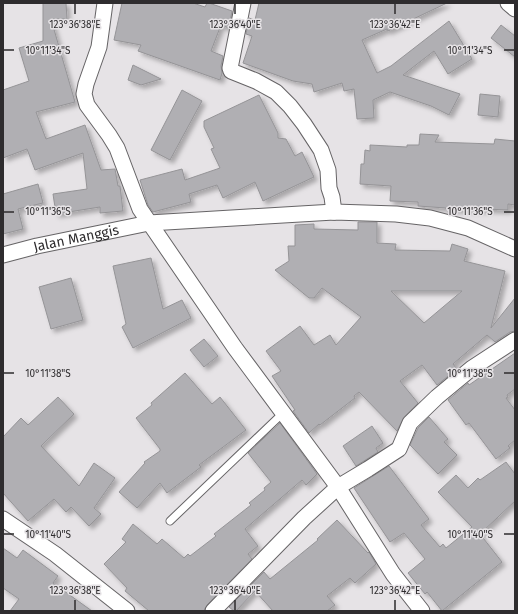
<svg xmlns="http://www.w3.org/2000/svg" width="518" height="614" font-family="'Fira Sans',sans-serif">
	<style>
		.building { fill: #b0afb3; stroke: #959497; fill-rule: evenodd; filter: url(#shadow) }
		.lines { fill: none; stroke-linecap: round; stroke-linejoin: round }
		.lane-casing { stroke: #666466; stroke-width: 9 }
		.street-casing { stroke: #666466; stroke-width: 17 }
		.lane { stroke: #fff; stroke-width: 7 }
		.street { stroke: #fff; stroke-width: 15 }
		.ticks { fill: none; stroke: #2e2c2e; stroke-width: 1.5 }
		.labels { text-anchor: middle; stroke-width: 3; stroke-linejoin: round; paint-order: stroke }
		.street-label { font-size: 14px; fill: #2e2c2e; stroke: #e6e3e6 }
		.ticks-label { font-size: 10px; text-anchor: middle; fill: #2e2c2e; stroke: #e6e3e6; stroke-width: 3; stroke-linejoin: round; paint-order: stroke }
	</style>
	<defs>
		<filter id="shadow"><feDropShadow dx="3.5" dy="3.5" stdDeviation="2" flood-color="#0004"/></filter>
	</defs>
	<rect width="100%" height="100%" fill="#e6e3e6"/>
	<g class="building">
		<path d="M43,3H66L67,19H51L75,102L36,112L46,139L85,125L101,170L115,169L118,186H120L123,211L100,213V207L56,214L53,194L87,189L83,153L35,170L27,149L3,158V90L29,81L19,48L43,41Z"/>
		<path d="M122,3H193L205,7L207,3H209L232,11L229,28L221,25L211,51L223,56L221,66L222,73L220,80L138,51L141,45L114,40Z"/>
		<path d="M259,3H447L388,31L387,29L362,40L377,73L391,66L449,21L472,59L448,74L434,51L403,75L460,94L449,115L431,106L390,92L373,100L374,118L357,119L354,89L344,91L342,83L314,92L312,84L293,81L243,63L252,36L246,34L249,18L255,20Z"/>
		<path d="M501,25L515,36V57L491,38Z"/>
		<path d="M133,65L161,79L141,85L128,80Z"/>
		<path d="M182,90L202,101L170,160L151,150Z"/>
		<path d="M480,94L500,96L498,117L478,115Z"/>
		<path d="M259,95L278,133V138L286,139L295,156L302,152L314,177L263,201L255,182L223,198L217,185L189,194L191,202L153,212L148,205L140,180L182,169L185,180L220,168L211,149L214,148L204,127V121Z"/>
		<path d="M420,134L439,135L435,142L494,144L495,139L515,141V205L508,204V210L485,209V210L446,209V208L418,206V202L390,201L391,186L360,184L361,164H364L365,150L370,151V145L407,147V145H419Z"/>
		<path d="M38,184L43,203L18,209L23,229L3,234V194Z"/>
		<path d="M358,222H377V243L396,244L395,250L450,251L452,244L468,249L464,261L505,271L491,328L515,298V331L510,332L495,342L487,335L453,364L457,369L437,385L422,365L400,381L418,403L404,417L397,431L359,392L354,396L355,398L320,425L319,424L309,433L293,411L295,410L272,376L281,371L266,351L300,326L314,345L330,335L336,345L361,317L322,288L314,298H309L275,270L289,261L288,246H295V225L314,224V229L358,230ZM391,291H462L424,323Z"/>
		<path d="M151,258L163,309L182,300L191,318L133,348L122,327L126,324L113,266Z"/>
		<path d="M71,278L83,320L51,329L39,287Z"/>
		<path d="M204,339L218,356L204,367L190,350Z"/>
		<path d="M515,353V389L507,395L508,397L506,398L515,410V440L508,446L510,448L496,459L469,423L466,425L448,400L468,383L469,385Z"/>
		<path d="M185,373L212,404L220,397L246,430L199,465L201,467L167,493L160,483L137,508L119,492L145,463L144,462L160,451V449L136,418L152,405L151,403Z"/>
		<path d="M58,397L74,414L41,446L79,486L94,463L115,478L94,508L101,514L89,526L71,507L66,512L54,499L28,521L3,493V437L21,418L28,425Z"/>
		<path d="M429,417L448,439L444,442L457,455L438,474L410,445L418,428Z"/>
		<path d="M280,423L317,474L306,485L302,480L245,529L258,546L248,554L252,559L207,605L204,611H149L125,591L127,588L104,564L126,542L122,539L133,524L157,544L162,539L184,558L188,554L190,556L216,536L214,534L251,505L249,503L265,490L264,488L271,482L248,453Z"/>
		<path d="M372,426L383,443L376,448L378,452L356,466L343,446Z"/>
		<path d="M506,462L515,474V501L480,534L502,562L442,611L427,592L425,594L408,573L425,559L404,533L390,542L354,488L389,466L429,519L421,525L440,547L443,544L446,548L472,527L438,492L456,475L468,488L478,478L480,480Z"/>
		<path d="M337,520L368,553L369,552L376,564L355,583L350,578L327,596L335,605L327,611H273L255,591L236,611H234L229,607L264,572L270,579L318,540L317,539Z"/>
		<path d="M3,548L17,558L23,550L58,576L53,583L92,611H10L19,599L3,588Z"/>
	</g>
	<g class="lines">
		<defs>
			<path id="lane" d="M170,521L283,413"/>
			<g id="street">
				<path d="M105,3L99,47L86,84L84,94L87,105L109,135L117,148L140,209L235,348L338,487L393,574L422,611"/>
				<path d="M243,3L230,68L231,71L256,81L276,92L290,106L304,124L321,150L328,170L329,188L332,197L334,212"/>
				<path d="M508,3L515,9"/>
				<path id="s1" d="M3,255L37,246L149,223L334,212L396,214L430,218L468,228L515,249"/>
				<path d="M3,519L55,554L127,611"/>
				<path d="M213,611L304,518L338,487L368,469L399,449L410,423L437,397L472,368L515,340"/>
			</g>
		</defs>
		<use href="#lane" class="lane-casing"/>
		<use href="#street" class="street-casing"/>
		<use href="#lane" class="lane"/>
		<use href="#street" class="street"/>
	</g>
	<path class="ticks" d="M75,4V14M235,4V14M395,4V14M4,50H14M504,50H514M4,212H14M504,212H514M4,373H14M504,373H514M4,534H14M504,534H514M75,600V610M235,600V610M395,600V610"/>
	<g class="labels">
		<g class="street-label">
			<text dy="5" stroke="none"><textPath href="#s1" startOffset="75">Jalan Manggis</textPath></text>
		</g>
	</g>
	<g class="ticks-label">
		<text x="75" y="28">123°36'38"E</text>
		<text x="235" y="28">123°36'40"E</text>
		<text x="395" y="28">123°36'42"E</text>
		<text x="48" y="54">10°11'34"S</text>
		<text x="470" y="54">10°11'34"S</text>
		<text x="48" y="215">10°11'36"S</text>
		<text x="470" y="215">10°11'36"S</text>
		<text x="48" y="377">10°11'38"S</text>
		<text x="470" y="377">10°11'38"S</text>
		<text x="48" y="538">10°11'40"S</text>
		<text x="470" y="538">10°11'40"S</text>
		<text x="75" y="594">123°36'38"E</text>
		<text x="235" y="594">123°36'40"E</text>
		<text x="395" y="594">123°36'42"E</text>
	</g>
	<rect width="518" height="614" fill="none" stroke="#2e2c2e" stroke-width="8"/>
</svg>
